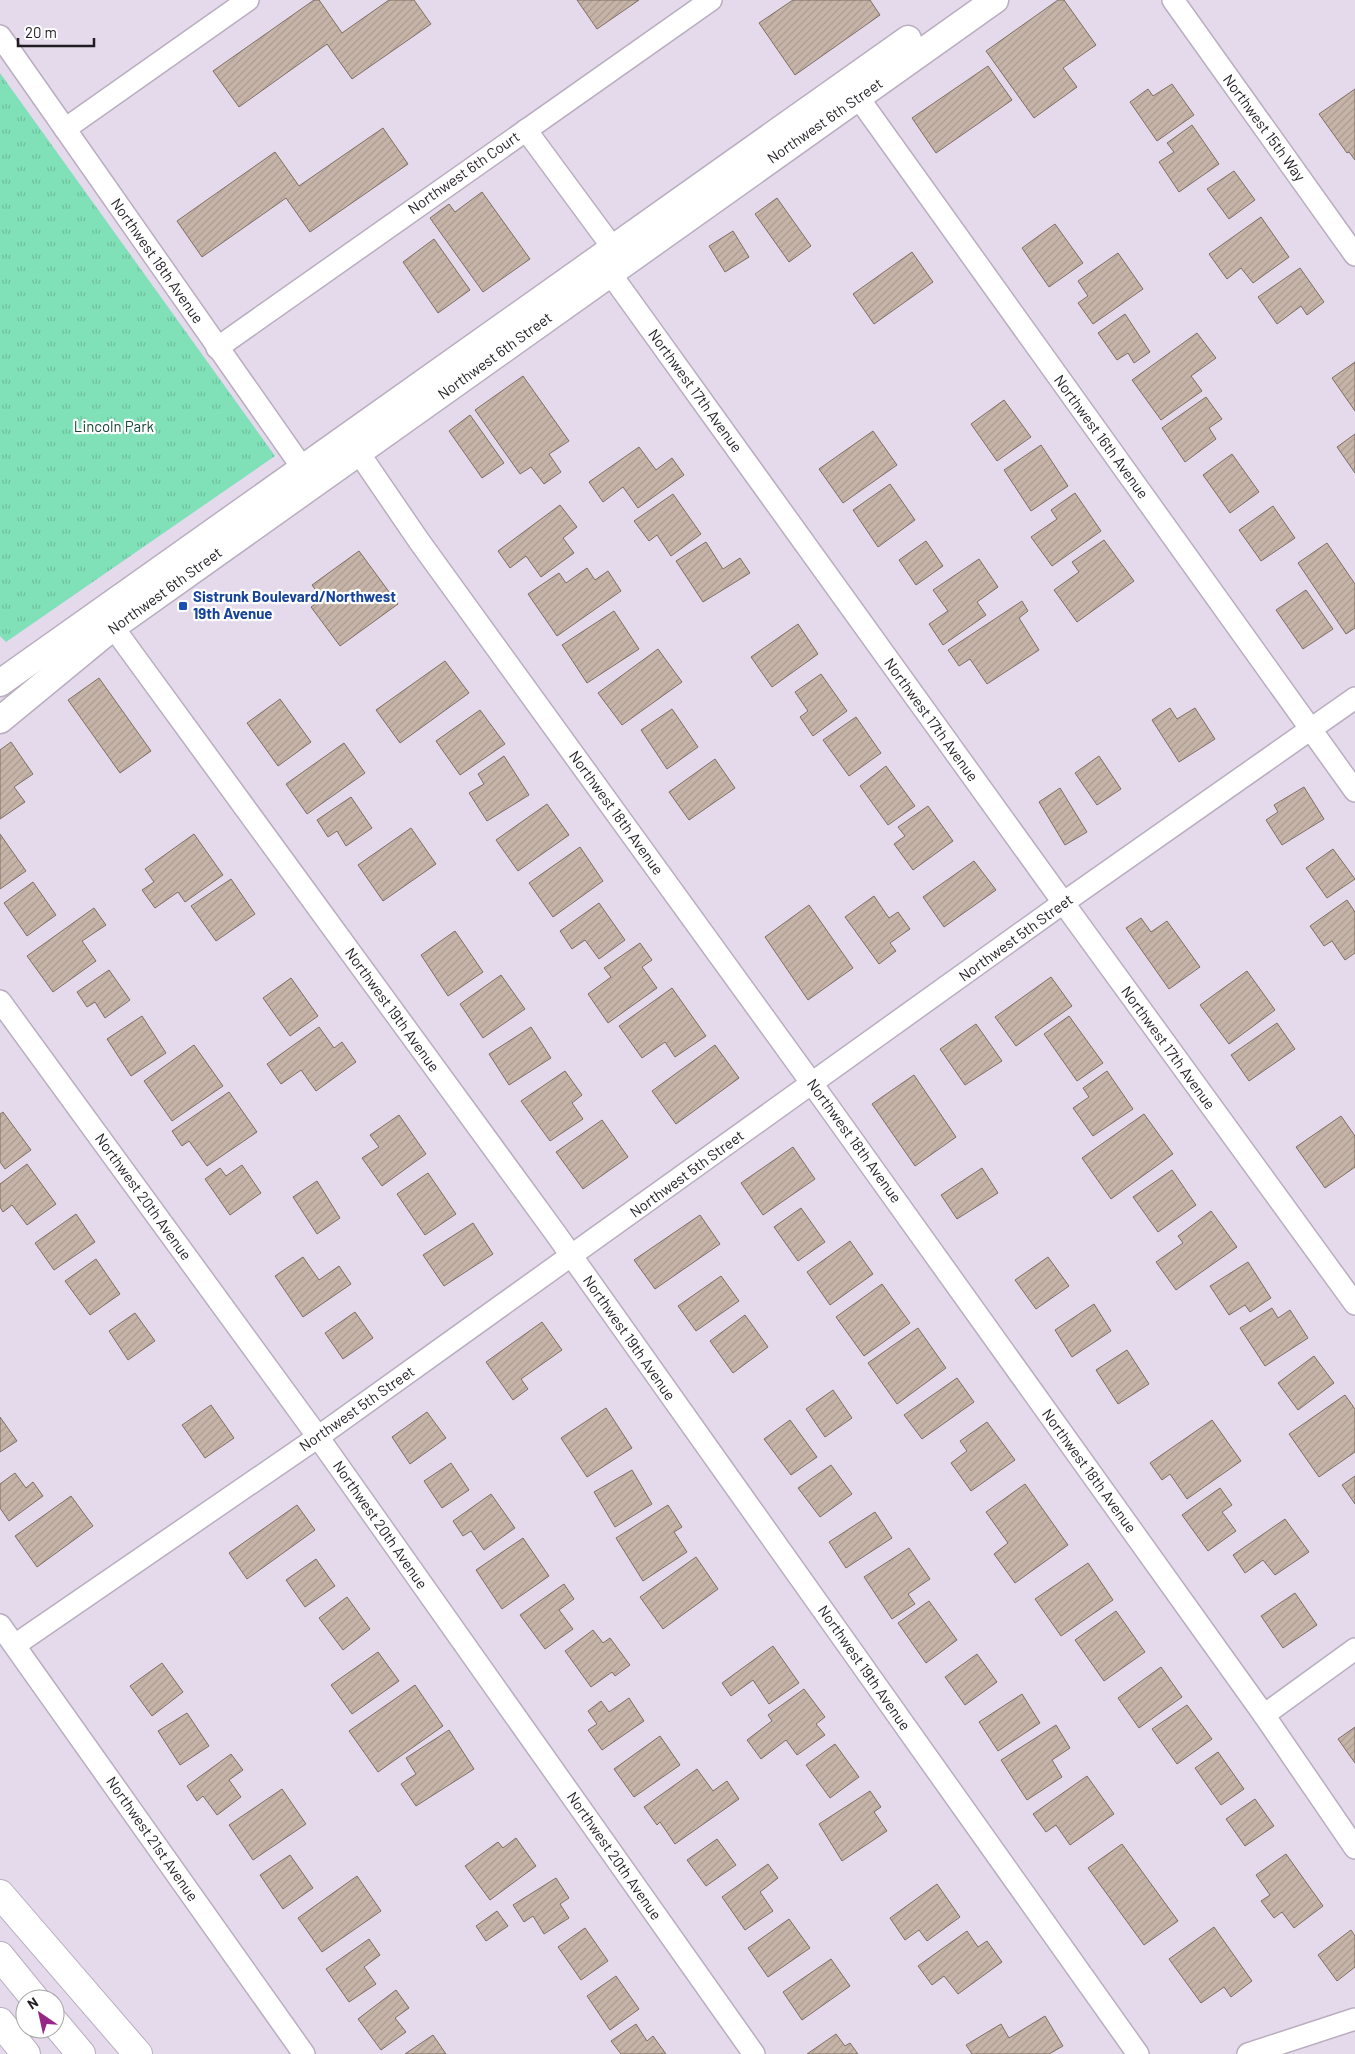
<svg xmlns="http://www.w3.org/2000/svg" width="1355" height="2054" font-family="Barlow,sans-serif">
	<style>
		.park { fill: url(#park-tufts) }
		.building { fill: url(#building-hatch); stroke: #7e6e63 }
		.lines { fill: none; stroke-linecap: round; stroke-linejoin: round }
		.minor-casing { stroke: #b9aebf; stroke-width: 24 }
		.tertiary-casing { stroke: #b9aebf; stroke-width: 29 }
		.motorway-casing { stroke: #b9aebf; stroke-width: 30 }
		.minor { stroke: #fff; stroke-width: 21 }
		.tertiary { stroke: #fff; stroke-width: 26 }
		.motorway { stroke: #fff; stroke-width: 28 }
		.transit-dot { fill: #1a4fb4; stroke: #fff; stroke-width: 2 }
		.labels { text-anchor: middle; stroke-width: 4.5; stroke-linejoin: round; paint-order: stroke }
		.street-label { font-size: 15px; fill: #211d23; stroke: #fff }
		.park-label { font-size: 15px; fill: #174735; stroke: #fff }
		.transit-label { font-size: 15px; font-weight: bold; fill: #164399; stroke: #fff; text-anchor: start }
	</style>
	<defs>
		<pattern id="park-tufts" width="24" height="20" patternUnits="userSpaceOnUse" patternTransform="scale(1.25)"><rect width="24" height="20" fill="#80e0b7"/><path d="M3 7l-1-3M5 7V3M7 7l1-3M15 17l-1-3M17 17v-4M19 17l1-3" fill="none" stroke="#6ec09d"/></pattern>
		<pattern id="building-hatch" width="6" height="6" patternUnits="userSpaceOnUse" patternTransform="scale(1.25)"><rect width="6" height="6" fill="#c6b4a8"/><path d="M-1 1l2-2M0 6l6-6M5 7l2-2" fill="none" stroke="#aa9a90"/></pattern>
	</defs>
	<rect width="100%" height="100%" fill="#e5daec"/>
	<path class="park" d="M0,73L275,456L6,642L0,636Z"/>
	<g class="building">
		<path d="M314,0H319L342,33L389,0H414L431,24L352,79L327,44L239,107L213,71Z"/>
		<path d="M577,0H639L597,29Z"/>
		<path d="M793,0H870L880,15L795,75L759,23Z"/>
		<path d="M1058,0H1064L1096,45L1063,68L1077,87L1034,118L986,51Z"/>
		<path d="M988,66L1012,100L936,153L912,118Z"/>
		<path d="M1172,84L1194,115L1157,141L1130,102L1148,89L1153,96Z"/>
		<path d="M1355,89V160L1349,152L1347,153L1319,114Z"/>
		<path d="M1192,125L1219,164L1179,192L1159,162L1174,152L1167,143Z"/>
		<path d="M383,128L408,164L310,232L286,198L202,257L177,221L275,152L299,186Z"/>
		<path d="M1234,171L1255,200L1229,219L1207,189Z"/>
		<path d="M482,192L530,259L483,292L430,218L449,204L455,212Z"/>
		<path d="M777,198L811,246L789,262L755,214Z"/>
		<path d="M1261,217L1289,257L1253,283L1241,268L1227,279L1209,254Z"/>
		<path d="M1055,224L1083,263L1049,287L1022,248Z"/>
		<path d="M733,231L749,257L725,272L709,246Z"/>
		<path d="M434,239L470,290L438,313L403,262Z"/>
		<path d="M912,252L933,282L874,324L853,294Z"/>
		<path d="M1118,253L1143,289L1093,324L1078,303L1088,296L1078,281Z"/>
		<path d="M1300,268L1324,302L1307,315L1301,306L1277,324L1258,297Z"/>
		<path d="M1125,314L1150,352L1134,363L1128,353L1117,360L1098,333Z"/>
		<path d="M1197,333L1216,358L1191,376L1202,391L1161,420L1132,380Z"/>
		<path d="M1355,362V411L1332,378Z"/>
		<path d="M523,376L569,441L549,454L561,472L544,484L531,467L520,474L475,410Z"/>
		<path d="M1206,397L1222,419L1209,428L1216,439L1185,462L1162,428Z"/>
		<path d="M1004,400L1031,437L997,461L971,424Z"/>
		<path d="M470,415L504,463L482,478L449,431Z"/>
		<path d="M873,431L897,465L843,503L819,469Z"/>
		<path d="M1355,434V473L1337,447Z"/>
		<path d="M1041,445L1068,486L1031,511L1004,470Z"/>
		<path d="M639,447L656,470L672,458L684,475L638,508L623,487L603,502L589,482Z"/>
		<path d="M1232,454L1259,492L1230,513L1203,475Z"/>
		<path d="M890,484L915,520L878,547L853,510Z"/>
		<path d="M1075,493L1101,531L1052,566L1031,537L1057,519L1051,510Z"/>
		<path d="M673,494L701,534L671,556L657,535L649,541L634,521Z"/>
		<path d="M560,505L577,527L563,538L574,553L541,577L526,556L510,568L498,551Z"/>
		<path d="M1273,506L1295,538L1261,561L1239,530Z"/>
		<path d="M1104,540L1134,581L1077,622L1054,590L1079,572L1072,562Z"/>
		<path d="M926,541L943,566L916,585L899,560Z"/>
		<path d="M706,542L723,569L740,558L750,573L703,602L676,561Z"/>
		<path d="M1327,543L1355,584V628L1346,634L1298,563Z"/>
		<path d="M359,551L398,604L340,646L311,607L322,599L312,585Z"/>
		<path d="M979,559L998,587L977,602L986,615L943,645L929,624L948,611L933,590Z"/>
		<path d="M587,568L595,580L608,571L621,591L557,636L528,594L559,573L566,583Z"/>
		<path d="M1306,590L1333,629L1303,649L1276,610Z"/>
		<path d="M1022,601L1028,611L1019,618L1039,650L987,684L970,659L959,666L948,650Z"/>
		<path d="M614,611L639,649L587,683L562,645Z"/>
		<path d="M798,624L818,654L772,687L751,657Z"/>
		<path d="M658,649L682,682L622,725L598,693Z"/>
		<path d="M445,661L469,693L400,743L376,710Z"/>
		<path d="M821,674L847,711L813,736L800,717L808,711L795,692Z"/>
		<path d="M99,678L151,751L120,773L68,700Z"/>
		<path d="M280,699L311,742L278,766L247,723Z"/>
		<path d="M1170,708L1177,719L1195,708L1215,739L1179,762L1152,720Z"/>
		<path d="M672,709L698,747L667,769L641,730Z"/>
		<path d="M480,710L505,744L460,775L436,741Z"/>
		<path d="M856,717L881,753L849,776L823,740Z"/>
		<path d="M11,742L33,774L14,787L25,802L0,819V750Z"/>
		<path d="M344,743L365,773L307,814L286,784Z"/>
		<path d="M504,756L529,795L487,821L469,793L484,784L478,774Z"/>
		<path d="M1099,756L1121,789L1097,805L1075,773Z"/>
		<path d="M715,759L735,788L689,820L669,792Z"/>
		<path d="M886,766L915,806L888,825L860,786Z"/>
		<path d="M1304,787L1324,819L1282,845L1266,820L1278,812L1274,805Z"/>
		<path d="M1060,788L1087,832L1065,845L1039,802Z"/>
		<path d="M351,797L372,828L346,846L337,831L328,837L317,820Z"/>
		<path d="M547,804L569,835L518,871L496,840Z"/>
		<path d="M928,806L953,841L913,870L894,844L905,836L898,827Z"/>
		<path d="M411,828L436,864L383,901L358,865Z"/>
		<path d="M0,834L26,871L0,889Z"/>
		<path d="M194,834L223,875L185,902L178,892L155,908L142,890L154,882L145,869Z"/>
		<path d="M580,847L603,881L553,917L529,883Z"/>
		<path d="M1333,849L1355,879L1327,898L1306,868Z"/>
		<path d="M974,861L996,890L944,927L923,897Z"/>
		<path d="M231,879L255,914L216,941L191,906Z"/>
		<path d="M33,882L56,915L27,936L4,903Z"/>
		<path d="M874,896L889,918L898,912L910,929L890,943L896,951L879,964L845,917Z"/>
		<path d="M1347,900L1355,912V953L1345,960L1332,941L1324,946L1310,926Z"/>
		<path d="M599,903L625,940L599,959L585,940L572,949L560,931Z"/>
		<path d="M809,905L853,968L808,1000L765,937Z"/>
		<path d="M94,908L106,925L82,941L96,961L53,992L27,956Z"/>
		<path d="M1141,918L1151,932L1167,921L1200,967L1169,989L1126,928Z"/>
		<path d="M455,931L483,972L448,996L421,955Z"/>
		<path d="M640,943L652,960L642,967L657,988L608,1023L588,994L611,977L604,968Z"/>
		<path d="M109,970L130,1000L105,1018L95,1002L87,1007L77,992Z"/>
		<path d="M1247,971L1275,1010L1229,1044L1200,1005Z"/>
		<path d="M501,975L525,1009L483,1038L460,1004Z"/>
		<path d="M1051,977L1072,1006L1016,1046L995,1017Z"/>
		<path d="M291,978L318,1016L290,1036L263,998Z"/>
		<path d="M672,988L706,1036L675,1057L665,1042L642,1058L619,1026Z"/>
		<path d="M142,1016L166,1053L131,1076L107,1039Z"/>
		<path d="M1069,1016L1103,1063L1077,1081L1044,1034Z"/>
		<path d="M1277,1023L1295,1049L1249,1081L1231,1055Z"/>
		<path d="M976,1024L1002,1061L965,1085L940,1049Z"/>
		<path d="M319,1027L334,1048L342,1042L356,1062L316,1091L301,1070L281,1084L267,1064Z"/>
		<path d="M531,1027L551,1058L509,1085L489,1054Z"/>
		<path d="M194,1045L223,1086L172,1121L144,1081Z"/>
		<path d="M715,1045L739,1078L676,1124L652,1091Z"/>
		<path d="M565,1071L582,1095L572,1103L583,1119L550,1141L521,1101Z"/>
		<path d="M1107,1071L1133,1109L1093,1136L1073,1108L1089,1097L1083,1088Z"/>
		<path d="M914,1075L956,1137L915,1166L872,1104Z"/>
		<path d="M229,1092L257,1132L207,1166L189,1141L182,1146L172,1131Z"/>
		<path d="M3,1112L31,1150L5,1169L0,1162V1114Z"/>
		<path d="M1144,1114L1173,1154L1111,1199L1082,1158Z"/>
		<path d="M399,1115L426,1154L382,1186L362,1158L379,1147L370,1135Z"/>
		<path d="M1341,1116L1355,1136V1167L1325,1188L1296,1147Z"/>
		<path d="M602,1120L628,1157L583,1189L556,1152Z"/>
		<path d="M793,1147L815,1179L763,1215L741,1183Z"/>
		<path d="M27,1164L56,1204L27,1225L12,1205L3,1212L0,1207V1184Z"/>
		<path d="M242,1165L261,1193L230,1215L205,1179L220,1168L226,1176Z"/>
		<path d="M982,1168L998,1193L957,1219L941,1195Z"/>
		<path d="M1172,1170L1196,1205L1158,1232L1133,1197Z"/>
		<path d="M428,1173L456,1214L425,1235L397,1194Z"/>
		<path d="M317,1181L340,1218L317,1234L293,1197Z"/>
		<path d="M801,1208L825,1242L798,1261L774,1227Z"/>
		<path d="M1211,1211L1237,1247L1176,1290L1156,1262L1183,1243L1178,1236Z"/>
		<path d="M76,1214L95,1242L54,1270L35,1243Z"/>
		<path d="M700,1215L720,1244L655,1289L634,1260Z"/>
		<path d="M473,1223L493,1254L444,1286L423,1255Z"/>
		<path d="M850,1241L873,1274L830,1305L807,1272Z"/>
		<path d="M303,1257L319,1280L339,1266L351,1284L303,1317L275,1276Z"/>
		<path d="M1048,1257L1069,1286L1036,1309L1015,1280Z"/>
		<path d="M96,1259L120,1294L90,1315L65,1281Z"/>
		<path d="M1248,1262L1271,1298L1250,1312L1245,1305L1229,1315L1210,1286Z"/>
		<path d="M721,1276L739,1301L696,1331L678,1306Z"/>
		<path d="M882,1284L910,1323L864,1356L836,1317Z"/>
		<path d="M1094,1304L1111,1331L1072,1357L1055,1330Z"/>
		<path d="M1272,1308L1278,1318L1290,1310L1308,1338L1265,1366L1240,1328Z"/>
		<path d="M355,1312L373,1338L343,1359L325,1333Z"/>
		<path d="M135,1313L155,1341L128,1360L109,1331Z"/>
		<path d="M745,1315L768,1347L733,1373L710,1341Z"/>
		<path d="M542,1322L562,1350L521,1379L528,1389L513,1400L486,1362Z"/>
		<path d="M918,1328L946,1368L897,1404L868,1363Z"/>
		<path d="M1127,1350L1149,1384L1118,1404L1096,1370Z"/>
		<path d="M1314,1356L1334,1383L1298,1410L1278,1383Z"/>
		<path d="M957,1378L974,1402L922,1439L904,1415Z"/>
		<path d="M833,1390L852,1418L825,1437L806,1409Z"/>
		<path d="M1345,1395L1355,1409V1452L1319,1477L1289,1434Z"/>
		<path d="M211,1405L234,1438L205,1458L182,1425Z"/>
		<path d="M606,1408L632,1448L587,1477L561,1438Z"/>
		<path d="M427,1412L446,1438L410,1464L392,1437Z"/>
		<path d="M0,1417L17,1441L0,1452Z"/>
		<path d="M790,1420L817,1457L791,1475L764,1439Z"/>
		<path d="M1212,1420L1241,1461L1187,1499L1170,1474L1162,1480L1150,1463Z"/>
		<path d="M987,1422L1015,1460L971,1491L951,1463L967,1451L960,1441Z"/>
		<path d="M451,1463L469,1490L442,1508L424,1481Z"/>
		<path d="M831,1465L852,1494L820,1517L798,1488Z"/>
		<path d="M632,1470L652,1504L615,1527L594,1492Z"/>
		<path d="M15,1473L26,1488L33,1482L43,1496L9,1521L0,1508V1484Z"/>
		<path d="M1355,1476V1504L1342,1485Z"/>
		<path d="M1025,1484L1068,1545L1015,1583L994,1554L1008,1543L986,1512Z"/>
		<path d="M1220,1488L1232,1505L1222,1512L1236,1531L1208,1551L1182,1515Z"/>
		<path d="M491,1494L515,1528L484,1550L471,1531L463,1536L453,1521Z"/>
		<path d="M71,1496L93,1526L37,1567L15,1536Z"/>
		<path d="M297,1505L315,1530L247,1579L229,1553Z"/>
		<path d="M668,1505L682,1527L674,1532L687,1552L643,1581L616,1538Z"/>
		<path d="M875,1512L892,1538L846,1568L829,1542Z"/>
		<path d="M1285,1519L1309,1552L1275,1575L1263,1560L1245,1573L1233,1555Z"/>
		<path d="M523,1538L549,1576L502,1609L476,1570Z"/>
		<path d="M909,1548L930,1579L908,1594L915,1604L892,1619L864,1577Z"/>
		<path d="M696,1557L718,1589L663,1629L640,1597Z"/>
		<path d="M316,1559L335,1586L305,1607L286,1580Z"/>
		<path d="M1088,1563L1113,1600L1061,1636L1035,1599Z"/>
		<path d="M564,1584L574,1599L559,1610L573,1629L545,1649L520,1615Z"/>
		<path d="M1295,1593L1317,1625L1283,1648L1261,1616Z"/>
		<path d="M347,1597L370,1629L343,1650L319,1618Z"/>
		<path d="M929,1601L957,1640L926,1663L898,1623Z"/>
		<path d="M1116,1611L1145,1652L1104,1681L1075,1640Z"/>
		<path d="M593,1630L603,1643L610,1638L630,1665L615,1676L612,1672L591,1687L565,1651Z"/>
		<path d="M773,1646L799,1683L769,1704L753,1680L731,1696L722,1683Z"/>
		<path d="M378,1652L399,1681L352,1714L331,1685Z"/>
		<path d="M977,1654L997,1682L965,1705L945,1677Z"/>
		<path d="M162,1663L183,1692L152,1716L130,1686Z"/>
		<path d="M1161,1667L1182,1697L1139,1728L1118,1698Z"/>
		<path d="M415,1685L443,1726L378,1772L349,1731Z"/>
		<path d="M804,1689L825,1717L816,1724L825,1735L797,1755L786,1740L761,1759L747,1740L772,1721L768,1715Z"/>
		<path d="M1022,1694L1040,1723L998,1751L979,1722Z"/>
		<path d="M629,1698L644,1721L602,1750L588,1730L597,1724L588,1711L601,1701L609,1712Z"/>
		<path d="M1187,1705L1212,1739L1177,1764L1152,1729Z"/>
		<path d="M187,1713L209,1746L180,1765L158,1731Z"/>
		<path d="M1056,1725L1070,1748L1052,1760L1062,1777L1027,1800L1001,1760Z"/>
		<path d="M1355,1727V1763L1338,1739Z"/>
		<path d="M449,1730L474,1769L416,1806L401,1784L416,1774L406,1758Z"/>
		<path d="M660,1736L680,1765L634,1797L614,1769Z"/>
		<path d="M835,1744L859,1777L830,1798L806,1765Z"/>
		<path d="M1218,1752L1244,1789L1221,1805L1195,1768Z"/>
		<path d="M231,1754L243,1770L229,1780L241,1797L217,1815L203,1796L197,1801L187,1786Z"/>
		<path d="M697,1769L713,1791L727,1781L739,1799L675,1844L660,1822L657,1825L644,1807Z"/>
		<path d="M1087,1776L1114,1814L1070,1845L1056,1825L1046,1832L1033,1814Z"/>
		<path d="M282,1789L306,1824L253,1860L229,1825Z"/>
		<path d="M870,1791L881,1807L874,1812L887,1831L842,1861L819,1824Z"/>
		<path d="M1255,1799L1274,1826L1245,1846L1226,1819Z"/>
		<path d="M516,1838L536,1866L490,1900L465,1866L498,1842L503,1848Z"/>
		<path d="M717,1839L736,1865L706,1886L687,1860Z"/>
		<path d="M1122,1844L1178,1921L1144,1945L1088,1868Z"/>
		<path d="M1286,1854L1323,1906L1294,1928L1282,1912L1274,1918L1261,1901L1270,1895L1256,1875Z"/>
		<path d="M290,1855L313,1888L283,1909L260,1875Z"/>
		<path d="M768,1864L778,1878L760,1892L773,1911L745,1930L722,1897Z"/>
		<path d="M357,1876L381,1911L322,1952L298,1918Z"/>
		<path d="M556,1878L569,1898L560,1904L569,1918L544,1934L533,1916L524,1922L513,1905Z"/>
		<path d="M937,1884L960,1917L927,1941L919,1930L905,1940L890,1918Z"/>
		<path d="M497,1911L508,1926L486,1941L476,1926Z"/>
		<path d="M789,1919L810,1948L768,1977L748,1948Z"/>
		<path d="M1214,1927L1252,1981L1231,1997L1224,1987L1201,2003L1169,1959Z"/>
		<path d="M585,1928L608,1961L581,1980L558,1947Z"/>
		<path d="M1351,1930L1355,1936V1967L1337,1981L1318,1955Z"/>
		<path d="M967,1931L978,1947L987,1941L1002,1962L958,1994L944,1976L932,1985L918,1966Z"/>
		<path d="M369,1939L380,1955L364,1967L376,1984L349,2002L326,1969Z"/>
		<path d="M831,1959L850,1986L802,2020L783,1992Z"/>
		<path d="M616,1976L639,2009L610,2030L587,1996Z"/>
		<path d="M396,1990L409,2008L395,2018L406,2032L381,2050L358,2019Z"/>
		<path d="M1045,2016L1063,2046L1049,2054H972L966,2045L1001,2024L1009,2038Z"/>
		<path d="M636,2024L647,2041L653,2036L666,2054H621L611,2041Z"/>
		<path d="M836,2034L845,2046L850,2043L858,2054H807Z"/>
		<path d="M433,2035L446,2054H405Z"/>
	</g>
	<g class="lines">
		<defs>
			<g id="minor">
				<path d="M1173,0L1355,255"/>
				<path d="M0,36L311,480"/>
				<path d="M850,86L1355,791"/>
				<path d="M65,129L248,0"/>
				<path d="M526,130L613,248L610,273L1078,923L1355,1304"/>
				<path d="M217,348L711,0"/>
				<path d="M350,440L419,541L826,1103L1264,1715L1355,1848"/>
				<path d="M113,627L556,1234L1138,2054"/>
				<path d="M0,1001L318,1437L754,2054"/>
				<path d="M0,1625L304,2054"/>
				<path d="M15,1645L318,1437L1063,903L1355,698"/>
				<path d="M1264,1715L1355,1649"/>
				<path d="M1248,2054L1355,2019"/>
			</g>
			<g id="tertiary">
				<path d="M0,683L908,39"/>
				<path d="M0,720L113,627L995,0"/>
			</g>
			<g id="motorway">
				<path d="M0,1894L138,2054"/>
				<path d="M0,1956L35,1999"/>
				<path d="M0,2022L26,2054"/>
				<path d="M55,2023L81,2054"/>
			</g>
		</defs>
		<use href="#minor" class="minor-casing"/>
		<use href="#tertiary" class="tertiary-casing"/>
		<use href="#motorway" class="motorway-casing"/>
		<use href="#minor" class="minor"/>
		<use href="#tertiary" class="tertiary"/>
		<use href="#motorway" class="motorway"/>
	</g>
	<rect class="transit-dot" x="178" y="601" width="10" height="10" rx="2.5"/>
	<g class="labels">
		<g class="street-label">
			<text transform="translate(825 121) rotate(-35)" y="5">Northwest 6th Street</text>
			<text transform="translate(1264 128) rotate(54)" y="5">Northwest 15th Way</text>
			<text transform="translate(464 173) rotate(-35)" y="5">Northwest 6th Court</text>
			<text transform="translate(157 261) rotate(55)" y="5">Northwest 18th Avenue</text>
			<text transform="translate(495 356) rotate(-36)" y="5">Northwest 6th Street</text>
			<text transform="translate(695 391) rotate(54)" y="5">Northwest 17th Avenue</text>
			<text transform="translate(1101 437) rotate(54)" y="5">Northwest 16th Avenue</text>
			<text transform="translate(165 591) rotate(-36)" y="5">Northwest 6th Street</text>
			<text transform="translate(931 720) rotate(54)" y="5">Northwest 17th Avenue</text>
			<text transform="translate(616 813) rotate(54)" y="5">Northwest 18th Avenue</text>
			<text transform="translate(1016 938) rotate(-36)" y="5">Northwest 5th Street</text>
			<text transform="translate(392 1010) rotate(54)" y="5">Northwest 19th Avenue</text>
			<text transform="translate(1168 1048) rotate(54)" y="5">Northwest 17th Avenue</text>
			<text transform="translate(854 1141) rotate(54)" y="5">Northwest 18th Avenue</text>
			<text transform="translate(687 1174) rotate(-36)" y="5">Northwest 5th Street</text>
			<text transform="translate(143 1197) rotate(54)" y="5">Northwest 20th Avenue</text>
			<text transform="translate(629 1338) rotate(55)" y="5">Northwest 19th Avenue</text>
			<text transform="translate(357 1409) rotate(-35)" y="5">Northwest 5th Street</text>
			<text transform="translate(1089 1471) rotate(54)" y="5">Northwest 18th Avenue</text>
			<text transform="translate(380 1525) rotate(55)" y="5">Northwest 20th Avenue</text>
			<text transform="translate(864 1668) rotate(55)" y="5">Northwest 19th Avenue</text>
			<text transform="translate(152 1839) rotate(55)" y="5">Northwest 21st Avenue</text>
			<text transform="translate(614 1856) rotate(55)" y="5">Northwest 20th Avenue</text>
		</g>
		<g class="park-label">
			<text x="114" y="432">Lincoln Park</text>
		</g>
		<g class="transit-label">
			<text x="193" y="602">Sistrunk Boulevard/Northwest<tspan x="193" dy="17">19th Avenue</tspan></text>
		</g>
	</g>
	<g transform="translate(40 2014) rotate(326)"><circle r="24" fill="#ffffff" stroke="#a6a5a7"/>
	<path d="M0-4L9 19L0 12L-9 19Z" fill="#962786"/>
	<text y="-8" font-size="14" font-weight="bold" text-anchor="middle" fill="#211d23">N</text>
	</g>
	<path d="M18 38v8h76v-8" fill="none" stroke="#211d23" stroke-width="2.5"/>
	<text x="25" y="38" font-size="15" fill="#211d23" stroke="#ffffff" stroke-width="4" paint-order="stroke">20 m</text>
</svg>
